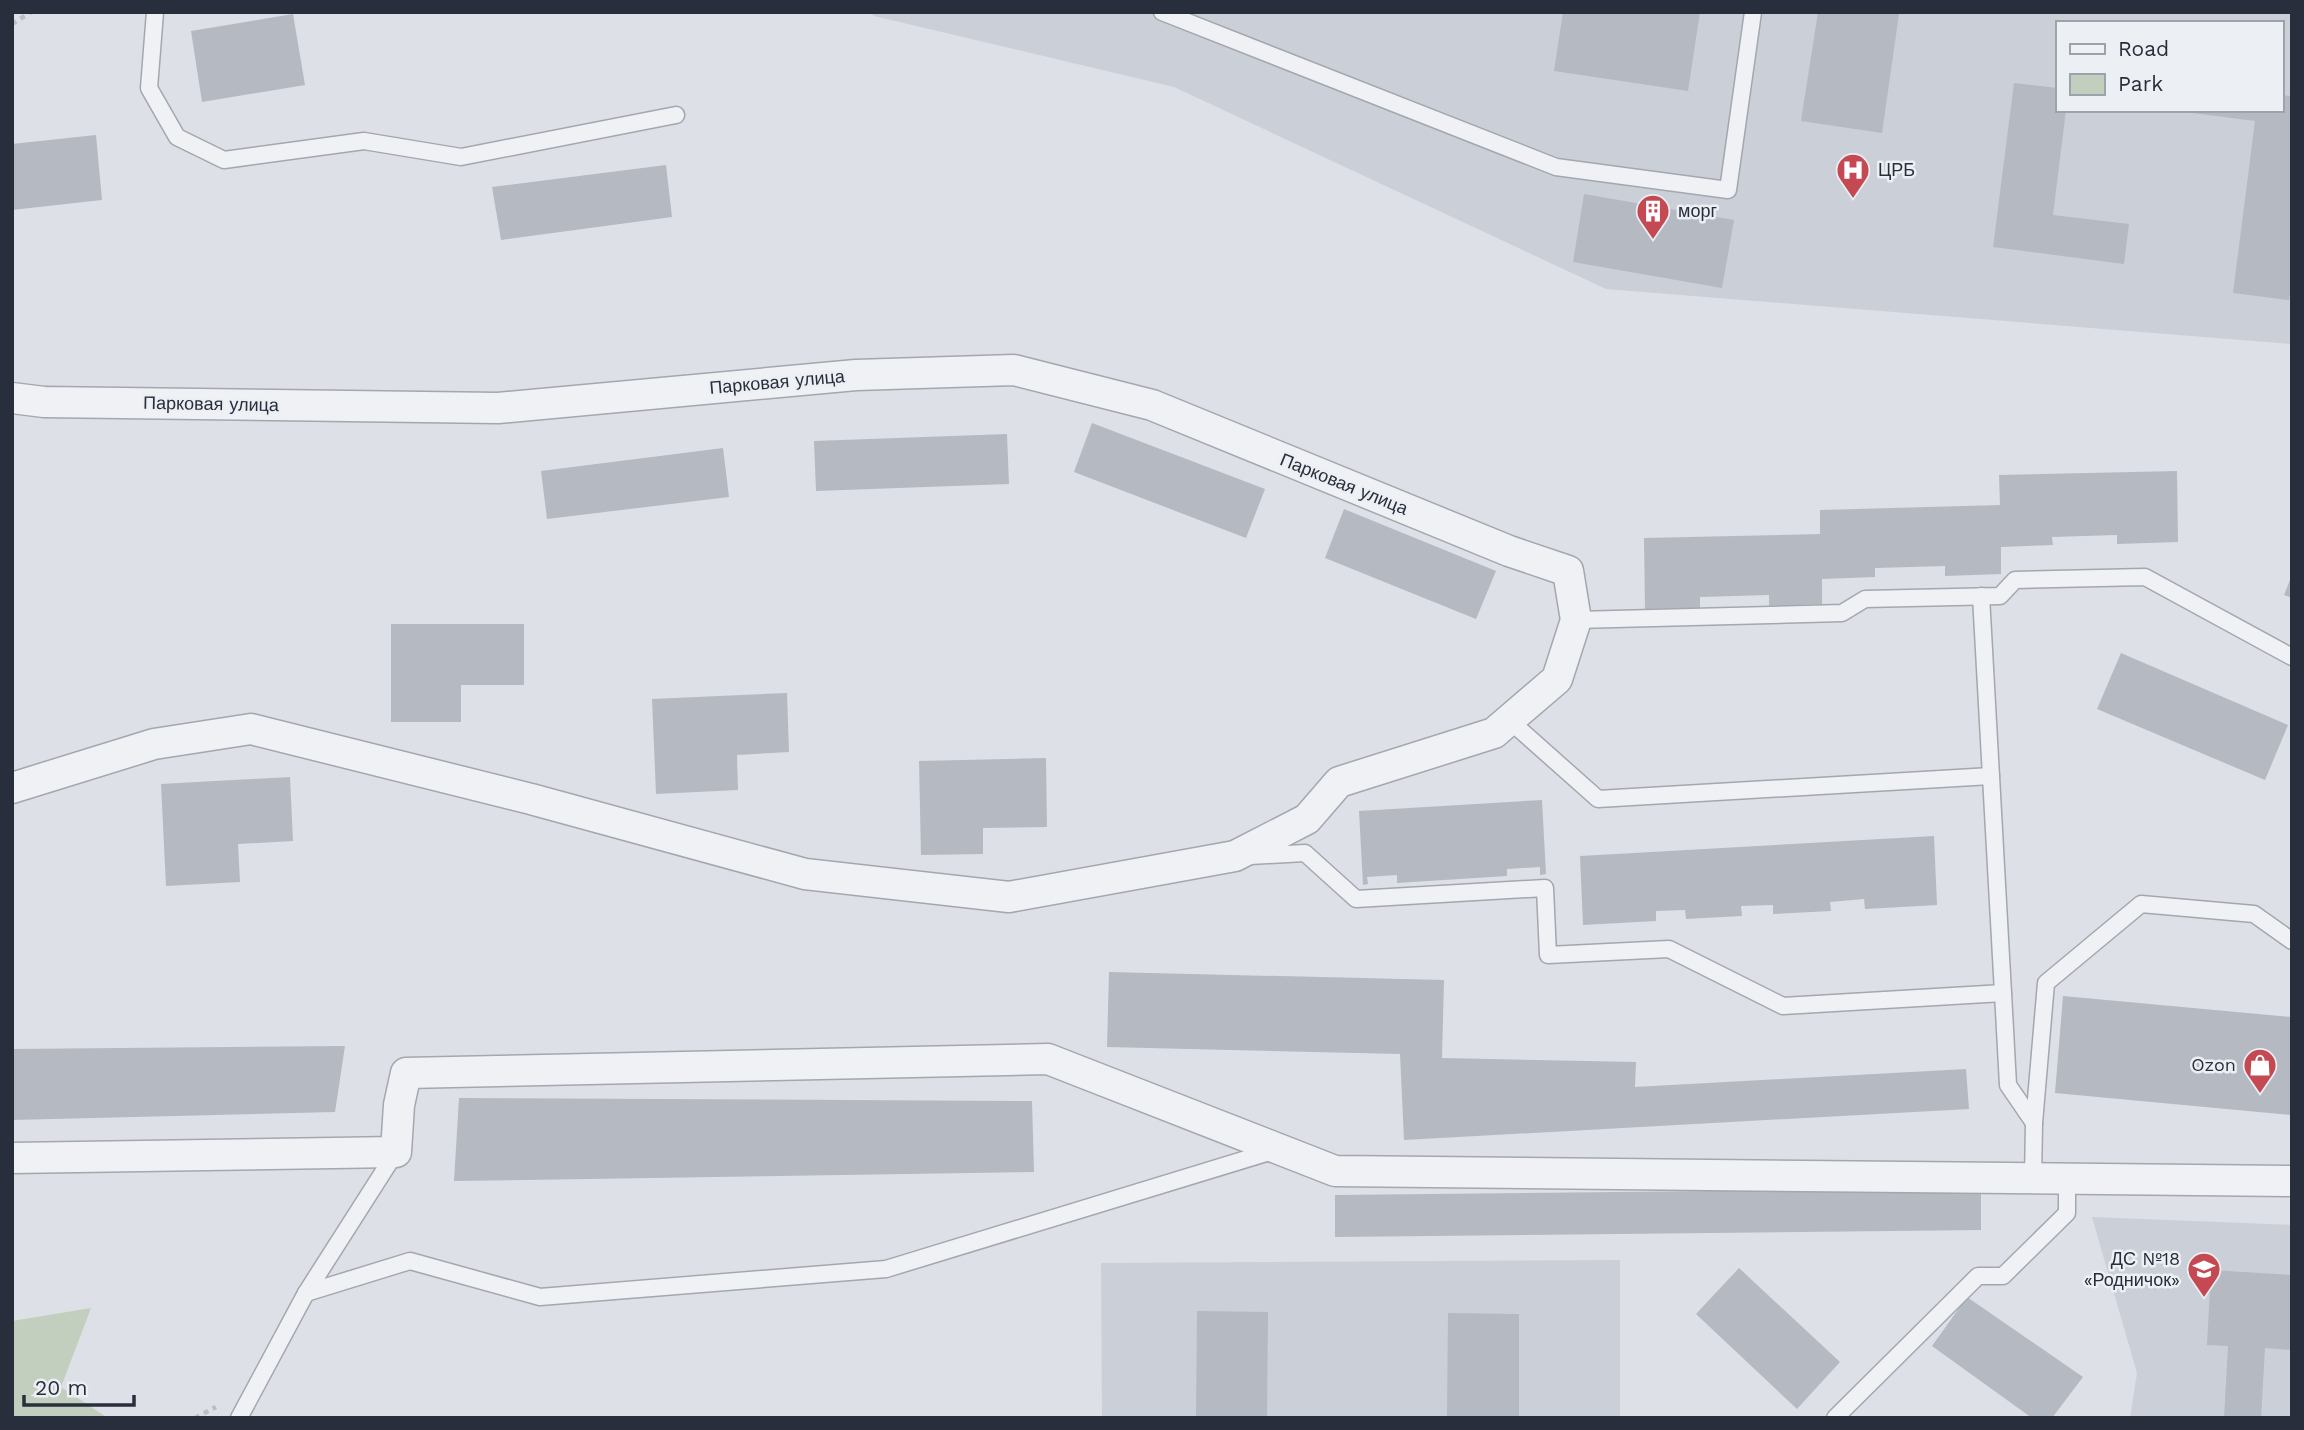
<svg xmlns="http://www.w3.org/2000/svg" width="2304" height="1430" font-family="'Work Sans',sans-serif">
	<style>
		.built { fill: #cbcfd7; fill-rule: evenodd }
		.green { fill: #c2cfbf }
		.building { fill: #b5b9c2 }
		.lines { fill: none; stroke-linecap: round; stroke-linejoin: round }
		.lane-casing { stroke: #a3a7af; stroke-width: 19 }
		.street-casing { stroke: #a3a7af; stroke-width: 33 }
		.path { stroke: #bbbec5; stroke-width: 4.5; stroke-dasharray: 5 5; stroke-linecap: butt }
		.lane { stroke: #eff1f5; stroke-width: 16 }
		.street { stroke: #eff1f5; stroke-width: 30 }
		.labels { text-anchor: middle; stroke-width: 5; stroke-linejoin: round; paint-order: stroke }
		.poi-label { font-size: 18px; fill: #282e3b; stroke: #eceff4; text-anchor: start }
		.street-label { font-size: 18px; fill: #282e3b; stroke: #eceff4 }
	</style>
	<rect width="100%" height="100%" fill="#dde0e6"/>
	<g class="built">
		<path d="M869,12H2292V344L1606,289L1174,87L874,16ZM2057,23H2281V110H2057Z"/>
		<path d="M2092,1217L2292,1225V1418H2130L2137,1373Z"/>
		<path d="M1620,1260V1418H1102L1101,1263Z"/>
	</g>
	<path class="green" d="M91,1308L61,1387L108,1418H12V1321Z"/>
	<g class="building">
		<path d="M1563,12H1700L1688,91L1554,71Z"/>
		<path d="M1818,12L1899,14L1882,133L1801,121Z"/>
		<path d="M293,14L305,85L202,102L191,31Z"/>
		<path d="M2014,83L2057,88V110H2066L2053,215L2129,224L2124,264L1993,247Z"/>
		<path d="M2281,95L2292,96V282L2289,300L2233,293L2255,121L2185,112V110H2281Z"/>
		<path d="M96,135L102,200L12,210V144Z"/>
		<path d="M666,165L672,217L501,240L492,187Z"/>
		<path d="M1584,194L1734,220L1722,288L1573,262Z"/>
		<path d="M1092,423L1265,489L1246,538L1074,472Z"/>
		<path d="M1007,434L1009,484L816,491L814,441Z"/>
		<path d="M723,448L729,497L547,519L541,471Z"/>
		<path d="M2177,471L2178,542L2117,544V535L2052,537L2053,545L2001,547V574L1945,576V566L1875,568V577L1822,579V604L1769,606V595L1700,597V608L1645,609L1644,538L1820,534V510L2000,505L1999,475Z"/>
		<path d="M1344,509L1496,571L1476,619L1325,558Z"/>
		<path d="M2292,575V598L2284,595Z"/>
		<path d="M391,624H524V685H461V722H391Z"/>
		<path d="M2121,653L2288,725L2265,780L2097,709Z"/>
		<path d="M787,693L789,752L737,755L738,790L656,794L652,699Z"/>
		<path d="M1046,758L1047,827L983,828V854L921,855L919,761Z"/>
		<path d="M290,777L293,841L238,844L240,882L166,886L161,784Z"/>
		<path d="M1542,800L1546,874L1540,875V867L1507,869V876L1397,883V875L1367,877L1368,884L1363,885L1359,811Z"/>
		<path d="M1934,836L1937,905L1865,909L1864,899L1830,902L1831,911L1773,914V905L1741,906L1742,916L1686,919L1685,910L1656,911V921L1583,925L1580,856Z"/>
		<path d="M1109,972L1444,980L1442,1058L1636,1062L1635,1087L1966,1069L1969,1109L1404,1140L1400,1054L1107,1047Z"/>
		<path d="M2063,996L2292,1017V1115L2055,1093Z"/>
		<path d="M345,1046L335,1112L12,1120V1049Z"/>
		<path d="M459,1098L1032,1101L1034,1172L454,1181Z"/>
		<path d="M1981,1188V1230L1335,1237V1195Z"/>
		<path d="M1739,1268L1840,1362L1797,1409L1696,1314Z"/>
		<path d="M2211,1270L2292,1275V1350L2265,1348L2261,1418H2224L2228,1346L2207,1345Z"/>
		<path d="M1967,1297L2083,1377L2052,1418H2032L1932,1346Z"/>
		<path d="M1197,1311L1268,1312L1267,1418H1196Z"/>
		<path d="M1448,1313L1519,1314V1418H1447Z"/>
	</g>
	<g class="lines">
		<defs>
			<g id="lane">
				<path d="M155,12L149,88L177,137L224,160L364,141L461,157L676,115"/>
				<path d="M1162,12L1556,167L1728,190L1753,12"/>
				<path d="M1576,620L1842,613L1865,599L2000,596L2015,580L2145,577L2292,657"/>
				<path d="M1509,720L1598,799L1991,776"/>
				<path d="M1250,856L1305,853L1356,899L1545,888L1548,955L1669,949L1783,1006L2003,993L1981,596"/>
				<path d="M2003,993L2008,1085L2034,1123"/>
				<path d="M2033,1179L2034,1123L2046,983L2141,904L2254,914L2292,941"/>
				<path d="M306,1293L410,1261L540,1297L886,1269L1276,1150"/>
				<path d="M239,1418L306,1293L396,1152"/>
				<path d="M1835,1418L1978,1276H2003L2067,1213V1180"/>
			</g>
			<g id="street">
				<path d="M12,398L44,402L498,408L856,375L1014,370L1152,405L1509,551L1568,571L1576,620L1557,679L1494,733L1339,782L1307,819L1235,856L1009,897L805,874L531,799L251,729L154,744L12,788"/>
				<path d="M12,1158L396,1152L399,1105L406,1073L1048,1059L1335,1171L2292,1181"/>
			</g>
		</defs>
		<use href="#lane" class="lane-casing"/>
		<use href="#street" class="street-casing"/>
		<g class="path">
			<path d="M12,24L31,12"/>
			<path d="M195,1418L216,1407"/>
		</g>
		<use href="#lane" class="lane"/>
		<use href="#street" class="street"/>
	</g>
	<defs>
		<symbol id="hospital-pin" viewBox="-11 -11 22 30"><path d="M0 17L-7.5 6A9.5 9.5 0 1 1 7.5 6Z" fill="#c44953" stroke="#eceff4"/><path d="M-5-5h3v3.5h4V-5h3V5h-3V1.5h-4V5h-3Z" fill="#fff"/></symbol>
		<symbol id="building-pin" viewBox="-11 -11 22 30"><path d="M0 17L-7.5 6A9.5 9.5 0 1 1 7.5 6Z" fill="#c44953" stroke="#eceff4"/><path d="M-4-6H4V6H1V3H-1V6H-4ZM-2.5-4.3h1.7v1.8h-1.7ZM.8-4.3h1.7v1.8H.8ZM-2.5-1h1.7V.8h-1.7ZM.8-1h1.7V.8H.8Z" fill="#fff"/></symbol>
		<symbol id="shop-pin" viewBox="-11 -11 22 30"><path d="M0 17L-7.5 6A9.5 9.5 0 1 1 7.5 6Z" fill="#c44953" stroke="#eceff4"/><path d="M-5-2.5h2.3a2.7 3.5 0 0 1 5.4 0H5L5.5 6h-11ZM-1.5-2.5h3a1.5 2.3 0 0 0-3 0Z" fill="#fff"/></symbol>
		<symbol id="school-pin" viewBox="-11 -11 22 30"><path d="M0 17L-7.5 6A9.5 9.5 0 1 1 7.5 6Z" fill="#c44953" stroke="#eceff4"/><path d="M0-5L7-2L0 1L-7-2ZM-4 1L0 2.5L4 1V4Q0 6-4 4Z" fill="#fff"/></symbol>
	</defs>
	<g fill-rule="evenodd">
		<use href="#hospital-pin" x="1834" y="151" width="38" height="52"/>
		<use href="#building-pin" x="1634" y="192" width="38" height="52"/>
		<use href="#shop-pin" x="2241" y="1046" width="38" height="52"/>
		<use href="#school-pin" x="2185" y="1250" width="38" height="52"/>
	</g>
	<g class="labels">
		<g class="poi-label">
			<text x="1878" y="176">ЦРБ</text>
			<text x="1678" y="217">морг</text>
			<text x="2236" y="1071" text-anchor="end">Ozon</text>
			<text x="2180" y="1265" text-anchor="end">ДС №18<tspan x="2180" dy="21">«Родничок»</tspan></text>
		</g>
		<g class="street-label">
			<text transform="translate(777 382) rotate(-5)" y="6">Парковая улица</text>
			<text transform="translate(211 404) rotate(1)" y="6">Парковая улица</text>
			<text transform="translate(1344 484) rotate(22)" y="6">Парковая улица</text>
		</g>
	</g>
	<rect width="2304" height="1430" fill="none" stroke="#282e3b" stroke-width="28"/>
	<rect x="2056" y="21" width="228" height="91" fill="#eceff4" stroke="#9ea2aa" stroke-width="2"/>
	<rect x="2070" y="44" width="35" height="10" fill="#eff1f5" stroke="#9ea2aa" stroke-width="2"/>
	<text x="2118" y="56" font-size="21" fill="#282e3b">Road</text>
	<rect x="2070" y="74" width="35" height="21" fill="#c2cfbf" stroke="#9ea2aa" stroke-width="2"/>
	<text x="2118" y="91" font-size="21" fill="#282e3b">Park</text>
	<path d="M24 1395v10h110v-10" fill="none" stroke="#282e3b" stroke-width="3.5"/>
	<text x="35" y="1395" font-size="21" fill="#282e3b" stroke="#eceff4" stroke-width="5" paint-order="stroke">20 m</text>
</svg>
